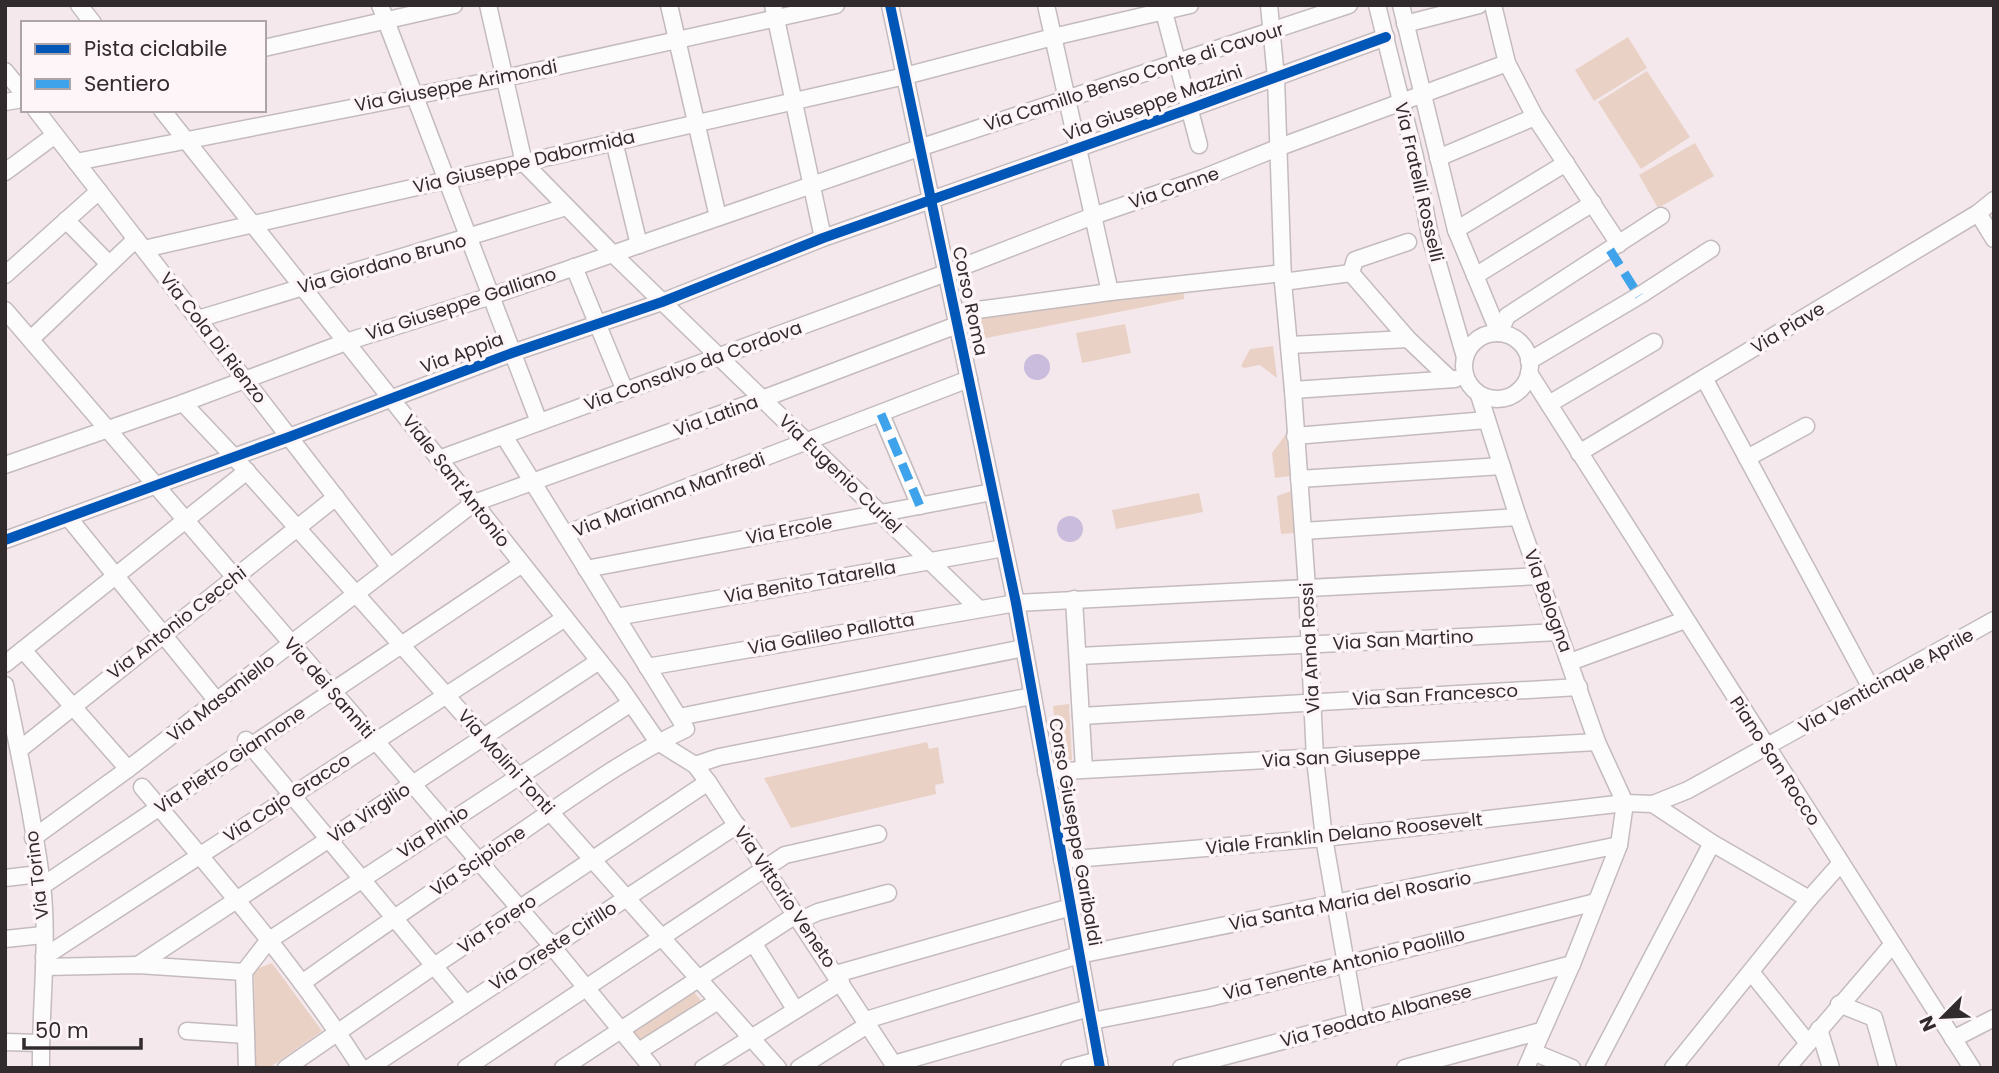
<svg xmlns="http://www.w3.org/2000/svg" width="1999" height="1073" font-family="Poppins,sans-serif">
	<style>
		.green { fill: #ead1c5 }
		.water { fill: #c9bcdc }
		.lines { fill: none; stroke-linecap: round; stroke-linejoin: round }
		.minor-casing { stroke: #c4bbbe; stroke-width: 19 }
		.minor { stroke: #fdfcfc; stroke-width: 16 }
		.quiet { stroke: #3ea3eb; stroke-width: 9; stroke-dasharray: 18 9; stroke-linecap: butt }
		.cycleway-casing { stroke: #fdf5f7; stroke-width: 15 }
		.cycleway { stroke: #0057b8; stroke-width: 10 }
		.labels { text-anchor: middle; stroke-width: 7; stroke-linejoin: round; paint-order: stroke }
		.street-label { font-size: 18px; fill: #322b2d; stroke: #fdf5f7 }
	</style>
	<rect width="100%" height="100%" fill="#f4e8ec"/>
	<g class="green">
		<path d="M1628,37L1647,68L1594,101L1575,70Z"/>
		<path d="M1647,71L1690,137L1641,169L1598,102Z"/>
		<path d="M1695,143L1714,176L1658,208L1639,175Z"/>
		<path d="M1183,282L1184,299L961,343L955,313Z"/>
		<path d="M1125,324L1131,353L1082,363L1076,333Z"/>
		<path d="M1273,346L1277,378L1260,365L1244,368L1241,366L1250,349Z"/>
		<path d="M1286,434L1290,476L1275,478L1272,453Z"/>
		<path d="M1291,491L1295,533L1281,534L1277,496Z"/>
		<path d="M1199,493L1203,512L1116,529L1112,510Z"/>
		<path d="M1069,704L1072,760L1059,761L1053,706Z"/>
		<path d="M927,742L929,749L938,747L944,783L935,785L936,794L791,828L764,778Z"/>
		<path d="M272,963L322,1031L269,1068H255L254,970Z"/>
		<path d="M692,989L704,1005L639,1045L627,1031Z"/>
	</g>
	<g class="water">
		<circle cx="1037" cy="367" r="13"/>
		<circle cx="1070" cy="529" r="13"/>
	</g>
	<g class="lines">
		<defs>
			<g id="minor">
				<path d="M79,5L93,23"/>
				<path d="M380,5L539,422"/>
				<path d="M488,5L524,163L612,253L978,608"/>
				<path d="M669,5L718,217"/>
				<path d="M773,5L823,238"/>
				<path d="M890,5L1016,603L1100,1068"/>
				<path d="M1046,5L1110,292"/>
				<path d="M1269,5L1276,78L1283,282L1293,390L1307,588L1315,759L1324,838L1356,1021"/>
				<path d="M1377,5L1415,157L1430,236L1465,357"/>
				<path d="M1401,5L1456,230L1499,333"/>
				<path d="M1493,5L1507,63L1535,117L1619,244"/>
				<path d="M1164,12L1199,145"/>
				<path d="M1405,24L1479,5"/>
				<path d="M264,48L454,5"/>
				<path d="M5,71L23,93"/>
				<path d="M5,102L23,99"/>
				<path d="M36,110L389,566"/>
				<path d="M162,110L620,687L658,742L695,765L708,782L896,1068"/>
				<path d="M614,141L639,245"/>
				<path d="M1438,158L1535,117"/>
				<path d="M76,162L505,78L836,5"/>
				<path d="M5,172L55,135"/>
				<path d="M1978,213L1994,239"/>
				<path d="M66,220L109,264"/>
				<path d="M1456,230L1566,163"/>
				<path d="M144,249L905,76L1053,37L1190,5"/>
				<path d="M574,267L625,391"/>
				<path d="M1351,273L1355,260L1408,242"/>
				<path d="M5,275L99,191"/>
				<path d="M1475,276L1593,203"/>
				<path d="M1283,282L1351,273L1408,339L1450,379"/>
				<path d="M5,310L551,945L652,1068"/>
				<path d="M955,313L1110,292L1283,273"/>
				<path d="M198,319L566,207"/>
				<path d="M1499,333L1507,316L1661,216"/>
				<circle cx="1497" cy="366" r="33"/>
				<path d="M31,339L136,239"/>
				<path d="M1290,345L1408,339"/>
				<path d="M1529,361L1642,294L1711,249"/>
				<path d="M1529,373L1972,1068"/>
				<path d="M1704,378L1871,688"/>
				<path d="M1293,390L1455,379"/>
				<path d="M1479,395L1518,517L1597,742L1625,803"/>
				<path d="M183,403L234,457L778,1068"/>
				<path d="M1549,404L1654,342"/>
				<path d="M881,414L920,506"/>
				<path d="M1295,436L1487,420"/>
				<path d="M1579,453L1978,213L1994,200"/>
				<path d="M1747,458L1806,426"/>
				<path d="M439,459L946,273L1093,216L1203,178L1277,148L1507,63"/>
				<path d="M5,465L183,403L346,342L491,296L919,148L1349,5"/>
				<path d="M1299,479L1502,466"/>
				<path d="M68,517L217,701"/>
				<path d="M1303,531L1518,517"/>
				<path d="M565,534L969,379"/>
				<path d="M5,540L289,437L512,353L662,302L823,238L1189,109L1386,37"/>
				<path d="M586,569L992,492"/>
				<path d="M1074,599L1084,769"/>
				<path d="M616,617L1004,548"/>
				<path d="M23,650L128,769"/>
				<path d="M1079,656L1559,632"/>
				<path d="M1570,662L1685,620"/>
				<path d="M5,664L247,471"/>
				<path d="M647,667L1016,603L1539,576"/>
				<path d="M5,685C19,751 33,818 42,885C49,944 40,1008 41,1068"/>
				<path d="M1081,716L1579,687"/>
				<path d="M679,717L1024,648"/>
				<path d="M246,740L465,1003"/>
				<path d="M19,750L336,497"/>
				<path d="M695,765L719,757L1032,696"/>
				<path d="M1046,772L1597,742"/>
				<path d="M142,787C218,877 297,968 361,1068"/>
				<path d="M1653,804L1712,843L1809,899"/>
				<path d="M33,838L128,769L474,503L762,399L957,325"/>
				<path d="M1062,860L1324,838L1625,803L1653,804L1688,790L1994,620"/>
				<path d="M5,878L39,874"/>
				<path d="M42,886L522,564"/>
				<path d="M801,920L818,912L888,893"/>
				<path d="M5,939L43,935"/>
				<path d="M754,944L795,1009"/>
				<path d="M44,957L565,618"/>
				<path d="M138,965L599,661"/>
				<path d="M44,967L138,965L244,972"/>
				<path d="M244,972L268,941L631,703"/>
				<path d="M244,972L247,1068"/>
				<path d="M1751,972L1808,1043"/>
				<path d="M836,974L1071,907"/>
				<path d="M302,983C376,930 451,879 527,828C578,793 630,755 686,729L504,436"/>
				<path d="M1839,1004L1874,1018L1888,1068"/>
				<path d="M866,1020L1079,955L1619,845"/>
				<path d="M1092,1021L1209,998L1596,902"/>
				<path d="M1819,1029L1831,1068"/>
				<path d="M187,1031L246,1035"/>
				<path d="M1953,1039L1994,1018"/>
				<path d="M5,1042L41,1043"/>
				<path d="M639,1051L718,1001"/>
				<path d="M1533,1052L1572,1068"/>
				<path d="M894,1064L1089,1008"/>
				<path d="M286,1068L434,966L708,782"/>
				<path d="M369,1068L737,825"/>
				<path d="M466,1068L785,855L878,834"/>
				<path d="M563,1068L797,914"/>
				<path d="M703,1068L841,982"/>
				<path d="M799,1068L869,1024"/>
				<path d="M1069,1068L1099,1060"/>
				<path d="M1181,1068L1572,964"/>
				<path d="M1405,1068L1541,1031"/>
				<path d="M1526,1068L1572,964L1619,845L1625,803"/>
				<path d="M1594,1068L1712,843"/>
				<path d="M1673,1068L1809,899L1841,863"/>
				<path d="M1787,1068L1893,944"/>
			</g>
		</defs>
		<use href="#minor" class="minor-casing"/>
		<use href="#minor" class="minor"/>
		<g class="quiet">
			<path d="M1610,250L1639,296"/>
			<path d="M881,414L920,506"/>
		</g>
		<defs>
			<g id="cycleway">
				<path d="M890,5L1016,603L1100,1068"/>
				<path d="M5,540L289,437L512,353L662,302L823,238L1189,109L1386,37"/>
			</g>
		</defs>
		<use href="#cycleway" class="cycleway-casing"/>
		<use href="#cycleway" class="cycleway"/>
	</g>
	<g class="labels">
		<g class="street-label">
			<text transform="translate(1134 77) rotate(-18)" y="6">Via Camillo Benso Conte di Cavour</text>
			<text transform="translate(456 86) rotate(-11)" y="6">Via Giuseppe Arimondi</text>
			<text transform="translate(1153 103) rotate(-20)" y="6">Via Giuseppe Mazzini</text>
			<text transform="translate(524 162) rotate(-13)" y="6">Via Giuseppe Dabormida</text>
			<text transform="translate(1419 182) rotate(77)" y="6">Via Fratelli Rosselli</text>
			<text transform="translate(1174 188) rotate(-19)" y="6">Via Canne</text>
			<text transform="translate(382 264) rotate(-16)" y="6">Via Giordano Bruno</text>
			<text transform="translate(970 301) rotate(78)" y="6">Corso Roma</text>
			<text transform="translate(461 304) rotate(-18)" y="6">Via Giuseppe Galliano</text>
			<text transform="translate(1788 328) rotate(-31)" y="6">Via Piave</text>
			<text transform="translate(213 338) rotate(52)" y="6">Via Cola Di Rienzo</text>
			<text transform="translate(462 353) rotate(-20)" y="6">Via Appia</text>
			<text transform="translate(693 366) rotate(-20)" y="6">Via Consalvo da Cordova</text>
			<text transform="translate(716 416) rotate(-20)" y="6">Via Latina</text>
			<text transform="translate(840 474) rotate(44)" y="6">Via Eugenio Curiel</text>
			<text transform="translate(456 481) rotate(52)" y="6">Viale Sant'Antonio</text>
			<text transform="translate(669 495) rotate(-21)" y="6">Via Marianna Manfredi</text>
			<text transform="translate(789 530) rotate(-11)" y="6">Via Ercole</text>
			<text transform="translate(810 582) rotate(-10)" y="6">Via Benito Tatarella</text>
			<text transform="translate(1548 601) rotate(70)" y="6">Via Bologna</text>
			<text transform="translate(177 623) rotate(-38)" y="6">Via Antonio Cecchi</text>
			<text transform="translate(831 634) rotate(-10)" y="6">Via Galileo Pallotta</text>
			<text transform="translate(1403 640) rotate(-3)" y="6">Via San Martino</text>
			<text transform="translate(1310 648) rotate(-93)" y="6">Via Anna Rossi</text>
			<text transform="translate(1886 681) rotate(-29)" y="6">Via Venticinque Aprile</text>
			<text transform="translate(329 688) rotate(49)" y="6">Via dei Sanniti</text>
			<text transform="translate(1435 695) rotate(-3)" y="6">Via San Francesco</text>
			<text transform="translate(221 698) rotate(-38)" y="6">Via Masaniello</text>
			<text transform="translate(1341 757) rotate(-3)" y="6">Via San Giuseppe</text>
			<text transform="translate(230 760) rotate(-34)" y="6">Via Pietro Giannone</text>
			<text transform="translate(1775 761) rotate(57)" y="6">Piano San Rocco</text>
			<text transform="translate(506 762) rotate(48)" y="6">Via Molini Tonti</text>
			<text transform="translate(287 798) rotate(-33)" y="6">Via Cajo Gracco</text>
			<text transform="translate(369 813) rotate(-33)" y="6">Via Virgilio</text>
			<text transform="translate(433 832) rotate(-33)" y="6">Via Plinio</text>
			<text transform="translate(1075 832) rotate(80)" y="6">Corso Giuseppe Garibaldi</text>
			<text transform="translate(1344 834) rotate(-6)" y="6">Viale Franklin Delano Roosevelt</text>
			<text transform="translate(478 861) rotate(-34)" y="6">Via Scipione</text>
			<text transform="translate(37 875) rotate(-97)" y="6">Via Torino</text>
			<text transform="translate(785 897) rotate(56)" y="6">Via Vittorio Veneto</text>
			<text transform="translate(1350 901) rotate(-11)" y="6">Via Santa Maria del Rosario</text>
			<text transform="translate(497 924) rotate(-34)" y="6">Via Forero</text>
			<text transform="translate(553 946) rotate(-33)" y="6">Via Oreste Cirillo</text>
			<text transform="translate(1344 964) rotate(-14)" y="6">Via Tenente Antonio Paolillo</text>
			<text transform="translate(1376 1016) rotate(-15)" y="6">Via Teodato Albanese</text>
		</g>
	</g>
	<rect width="1999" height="1073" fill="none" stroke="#322b2d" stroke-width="14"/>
	<rect x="21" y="21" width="245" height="91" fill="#fdf5f7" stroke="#aca4a6" stroke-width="2"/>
	<rect x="35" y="44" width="35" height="10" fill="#0057b8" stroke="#aca4a6" stroke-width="2"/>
	<text x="84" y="56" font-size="21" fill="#322b2d">Pista ciclabile</text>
	<rect x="35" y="79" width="35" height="10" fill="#3ea3eb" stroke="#aca4a6" stroke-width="2"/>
	<text x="84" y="91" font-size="21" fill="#322b2d">Sentiero</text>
	<g transform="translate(1943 1017) rotate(246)" stroke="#fdf5f7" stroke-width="5" paint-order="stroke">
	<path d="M0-5L12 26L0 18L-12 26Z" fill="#322b2d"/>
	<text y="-10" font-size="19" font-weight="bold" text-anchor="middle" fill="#322b2d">N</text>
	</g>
	<path d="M24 1038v10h117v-10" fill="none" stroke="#322b2d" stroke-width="3.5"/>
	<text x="35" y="1038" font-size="21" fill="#322b2d" stroke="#fdf5f7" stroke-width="5" paint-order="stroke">50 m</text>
</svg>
